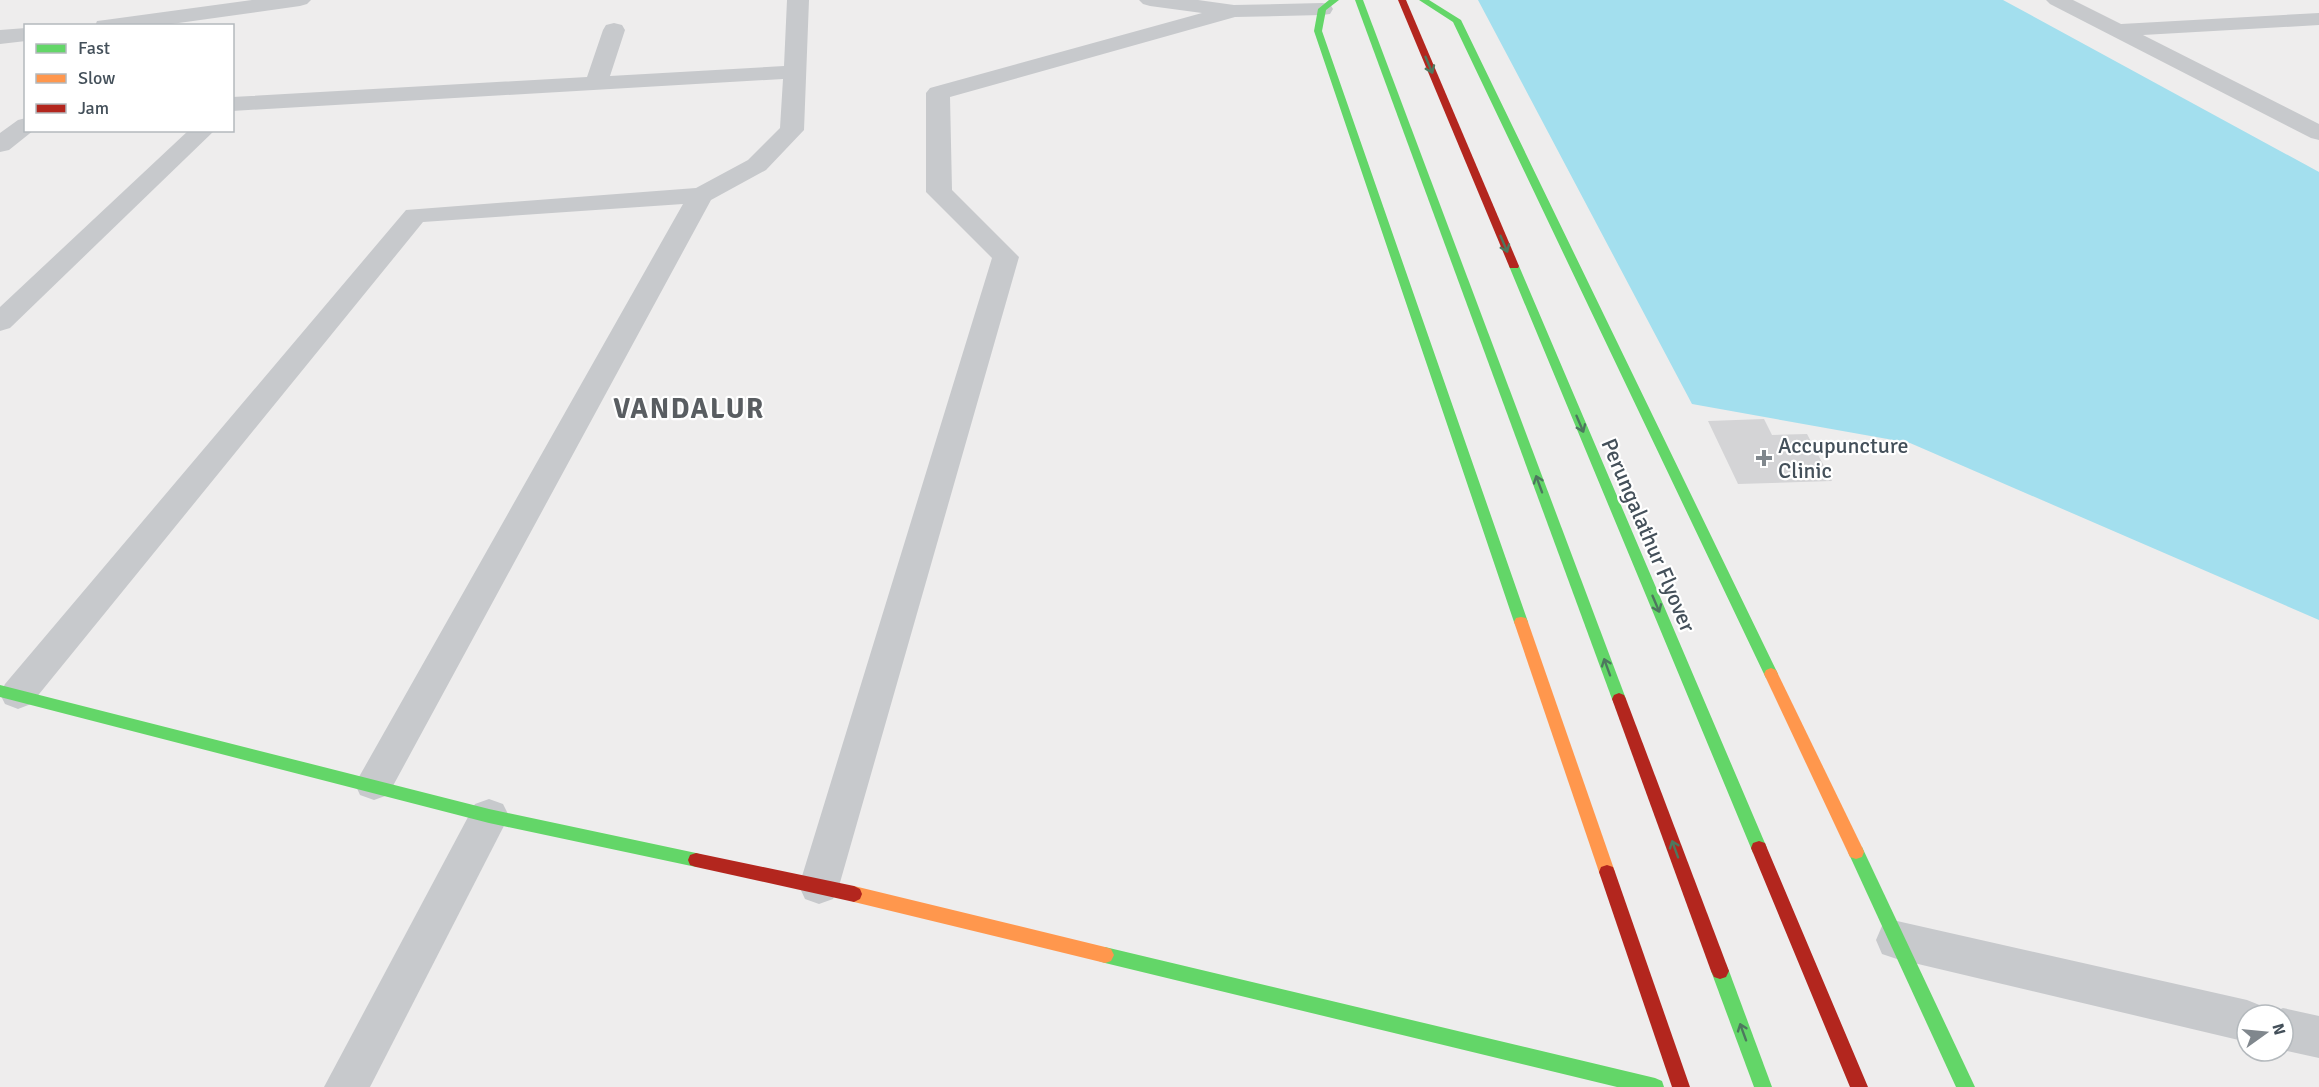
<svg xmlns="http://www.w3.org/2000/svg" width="2319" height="1087" font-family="Signika,sans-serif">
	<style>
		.water { fill: #a3dfee }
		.building { fill: #d4d4d6 }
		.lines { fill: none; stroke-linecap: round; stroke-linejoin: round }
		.street { fill: #c7c9cc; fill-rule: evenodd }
		.fast { fill: #63d668; fill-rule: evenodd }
		.slow { fill: #ff974d; fill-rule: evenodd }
		.jam { fill: #b3261e; fill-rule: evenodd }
		.oneway { stroke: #4d785e }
		.poi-dot { fill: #80878d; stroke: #fff; stroke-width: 2 }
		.labels { text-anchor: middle; stroke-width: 4.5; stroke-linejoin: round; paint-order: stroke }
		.poi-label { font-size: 22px; fill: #44505a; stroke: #fff; text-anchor: start }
		.street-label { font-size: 22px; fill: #44505a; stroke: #fff }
		.district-label { font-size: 28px; font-weight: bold; letter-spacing: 1.5px; fill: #595d61; stroke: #fff }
	</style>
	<rect width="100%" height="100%" fill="#eeeded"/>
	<path class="water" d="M1478,0H2003L2319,172V620L1910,443L1692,404Z"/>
	<path class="building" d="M1764,419L1772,435L1807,434L1832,481L1738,484L1708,421Z"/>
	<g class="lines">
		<g class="street">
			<path d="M252,0H311L307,4L300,6L157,26H95L97,21L105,20Z"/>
			<path d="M787,0H809L804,130L766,170L711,200L388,795L374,800L360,795L355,784L683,204L423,222L31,704L18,709L5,704L0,694L5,684L406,210L696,188L748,160L780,128L783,79L232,111V97L587,77L603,30L606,25L614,23L622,25L625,30L610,76L784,66Z"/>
			<path d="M1139,0H1198L1234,5L1322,3L1330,4L1333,9L1330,14L1322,15L1235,17L950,97L952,190L1019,257L839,886L833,899L819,904L805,899L799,886L992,258L926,192V93L930,88L1202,13L1150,6L1143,4Z"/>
			<path d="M2046,0H2073L2121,24L2319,13V25L2143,35L2319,124V140L2311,138L2050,4Z"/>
			<path d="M26,28V41L0,44V30Z"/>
			<path d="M26,118V130H34L9,150L0,152V133L18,120Z"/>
			<path d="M189,130H215L10,328L0,331V307Z"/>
			<path d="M489,799L503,804L509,816L370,1087H324L475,804Z"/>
			<path d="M1897,921L2247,1000L2262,1006L2266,1015H2247V1042L1897,959L1882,954L1876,940L1882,926Z"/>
			<path d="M2283,1008L2319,1016V1058L2283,1050V1015H2267Z"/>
		</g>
		<g class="fast">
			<path d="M1329,0H1339L1326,10L1322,31L1528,622L1526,626H1516L1514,622L1314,31L1318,9Z"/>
			<path d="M1355,0H1363L1626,699L1624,703L1619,705L1614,703L1612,699Z"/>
			<path d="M1419,0H1429L1461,20L1778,674L1776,678L1771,680L1766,678L1764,674L1453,22Z"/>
			<path d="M1514,263L1519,266L1767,848L1765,853L1759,855L1753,853L1751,848L1509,266Z"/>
			<path d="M0,685L489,809L696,853L702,855L704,860L702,865L696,867L489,823L0,697Z"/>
			<path d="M1856,845L1862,847L1975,1087H1956L1848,852L1850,847Z"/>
			<path d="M1105,947L1655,1078L1662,1081L1664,1087H1617L1105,963L1099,961L1096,955L1099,949Z"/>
			<path d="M1720,963L1726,965L1729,971L1772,1087H1754L1711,971L1714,965Z"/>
		</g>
		<g class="slow">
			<path d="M1521,617L1526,618L1528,622L1615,872L1613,877L1607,879L1601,877L1599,872L1514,622L1516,618Z"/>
			<path d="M1771,668L1776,670L1778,674L1862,847L1864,852L1862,857L1856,859L1850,857L1764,674L1766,670Z"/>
			<path d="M854,886L1105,947L1111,949L1114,955L1111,961L1105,963L854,902L848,899L846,894L848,889Z"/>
		</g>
		<g class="jam">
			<path d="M1398,0H1406L1519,266L1518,268H1510L1509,266Z"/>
			<path d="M1619,693L1624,695L1626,699L1729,971L1726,977L1720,979L1714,977L1711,971L1612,699L1614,695Z"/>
			<path d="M1759,841L1765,843L1767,848L1868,1087H1850L1751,848L1753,843Z"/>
			<path d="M696,853L854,886L860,889L862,894L860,899L854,902L696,867L690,865L688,860L690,855Z"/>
			<path d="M1607,865L1613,867L1615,872L1690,1087H1672L1599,872L1601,867Z"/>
		</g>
	</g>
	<defs><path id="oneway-shaft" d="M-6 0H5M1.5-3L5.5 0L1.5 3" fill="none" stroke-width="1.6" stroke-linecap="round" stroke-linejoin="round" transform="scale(1.5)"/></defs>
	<g class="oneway">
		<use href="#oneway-shaft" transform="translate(1429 65) rotate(67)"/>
		<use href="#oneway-shaft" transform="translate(1504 244) rotate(67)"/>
		<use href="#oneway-shaft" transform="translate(1580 424) rotate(67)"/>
		<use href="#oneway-shaft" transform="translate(1539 484) rotate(-110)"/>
		<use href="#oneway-shaft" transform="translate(1656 604) rotate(67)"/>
		<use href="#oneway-shaft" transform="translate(1607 667) rotate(-110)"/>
		<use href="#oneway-shaft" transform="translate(1675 849) rotate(-110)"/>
		<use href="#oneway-shaft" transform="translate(1743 1032) rotate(-110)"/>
	</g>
	<path class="poi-dot" d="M1761 449h6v6h6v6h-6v6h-6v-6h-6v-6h6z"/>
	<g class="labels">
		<g class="poi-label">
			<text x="1778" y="453">Accupuncture<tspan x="1778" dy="25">Clinic</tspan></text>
		</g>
		<g class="street-label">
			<text transform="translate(1649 535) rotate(67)" y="8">Perungalathur Flyover</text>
		</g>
		<g class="district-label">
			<text x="689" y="418">VANDALUR</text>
		</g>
	</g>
	<rect x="24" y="24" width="210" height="108" fill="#ffffff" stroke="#b4b9bd" stroke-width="1.5"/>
	<rect x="36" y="44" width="30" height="9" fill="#63d668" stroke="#b4b9bd" stroke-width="1.5"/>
	<text x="78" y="54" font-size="18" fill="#44505a">Fast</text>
	<rect x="36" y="74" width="30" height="9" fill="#ff974d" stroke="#b4b9bd" stroke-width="1.5"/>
	<text x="78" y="84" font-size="18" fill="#44505a">Slow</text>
	<rect x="36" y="104" width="30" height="9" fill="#b3261e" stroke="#b4b9bd" stroke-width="1.5"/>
	<text x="78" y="114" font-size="18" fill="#44505a">Jam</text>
	<g transform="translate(2265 1033) rotate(75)"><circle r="28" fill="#ffffff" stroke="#b4b9bd" stroke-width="1.5"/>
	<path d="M0-4.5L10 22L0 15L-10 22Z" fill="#80878d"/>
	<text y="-9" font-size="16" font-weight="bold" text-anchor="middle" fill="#44505a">N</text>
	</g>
</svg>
